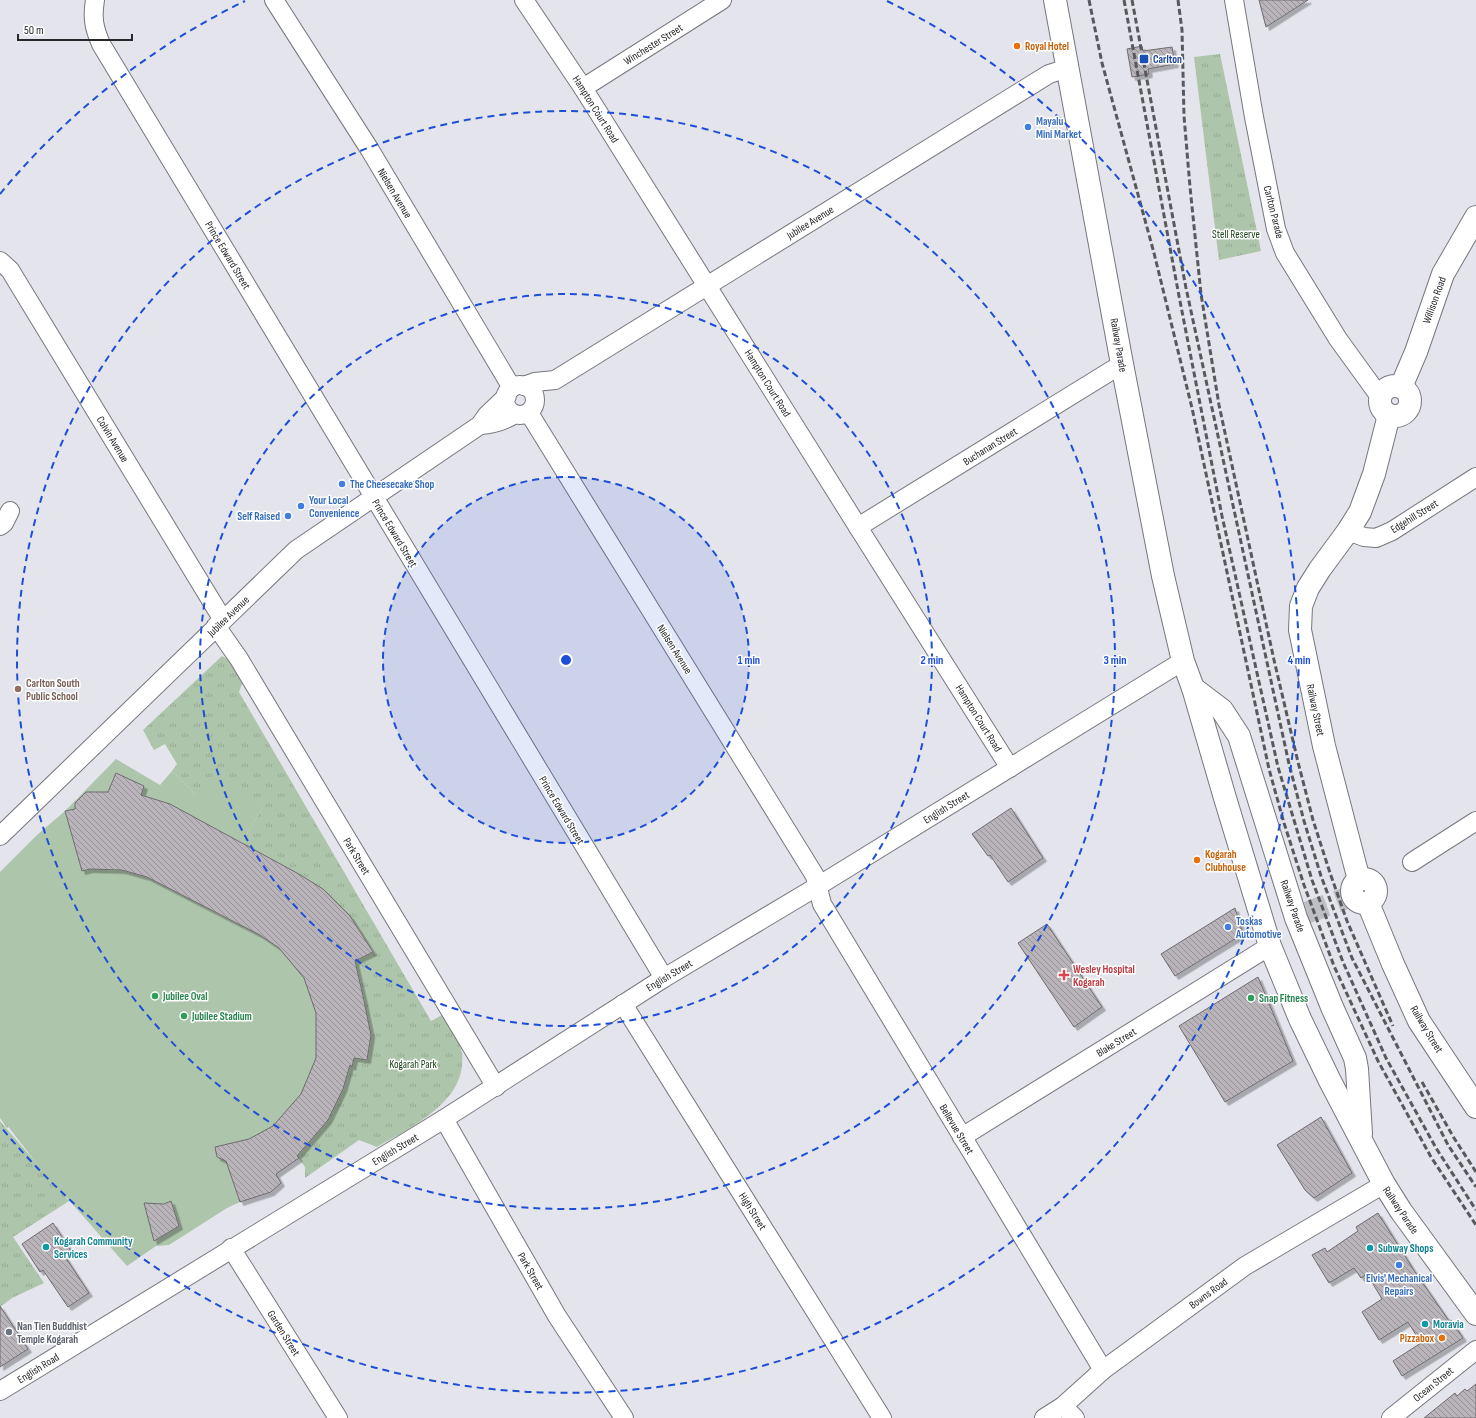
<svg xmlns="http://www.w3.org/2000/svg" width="1476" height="1418" font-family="'Sofia Sans Condensed',sans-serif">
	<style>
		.grass { fill: url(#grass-tufts) }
		.pitch { fill: #adc5aa }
		.building { fill: url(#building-back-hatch); stroke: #6f6b70; filter: url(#shadow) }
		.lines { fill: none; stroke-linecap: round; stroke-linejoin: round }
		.major-tunnel { stroke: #bebfc5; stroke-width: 22; stroke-dasharray: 22 11; stroke-linecap: butt }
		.minor-casing { stroke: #76777d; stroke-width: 20 }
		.major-casing { stroke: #76777d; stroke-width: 24 }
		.minor { stroke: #fff; stroke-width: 18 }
		.major { stroke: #fff; stroke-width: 22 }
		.rail { stroke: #58595c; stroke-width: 3; stroke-dasharray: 6 3; stroke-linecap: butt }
		.ring { fill: none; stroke: #1d4ed8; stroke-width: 2; stroke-dasharray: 7 5 }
		.food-dot { fill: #e8710a; stroke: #fff; stroke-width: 1.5 }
		.transit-dot { fill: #1a4fb4; stroke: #fff; stroke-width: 1.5 }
		.shop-dot { fill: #3f7fe0; stroke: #fff; stroke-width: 1.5 }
		.education-dot { fill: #8d6e63; stroke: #fff; stroke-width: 1.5 }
		.health-dot { fill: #e0444e; stroke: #fff; stroke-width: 1.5 }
		.leisure-dot { fill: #2e9e5b; stroke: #fff; stroke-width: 1.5 }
		.culture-dot { fill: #0f9aa8; stroke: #fff; stroke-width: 1.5 }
		.worship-dot { fill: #6b7280; stroke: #fff; stroke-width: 1.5 }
		.labels { text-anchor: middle; stroke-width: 3; stroke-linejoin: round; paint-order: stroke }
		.street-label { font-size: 11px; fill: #262729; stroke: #fff }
		.food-label { font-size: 11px; font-weight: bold; fill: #c56008; stroke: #fff; text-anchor: start }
		.transit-label { font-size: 11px; font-weight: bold; fill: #164399; stroke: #fff; text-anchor: start }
		.shop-label { font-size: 11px; font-weight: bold; fill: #366cbe; stroke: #fff; text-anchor: start }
		.park-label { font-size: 11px; fill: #163f13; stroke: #fff }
		.education-label { font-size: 11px; font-weight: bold; fill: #785e54; stroke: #fff; text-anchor: start }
		.health-label { font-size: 11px; font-weight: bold; fill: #be3a42; stroke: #fff; text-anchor: start }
		.leisure-label { font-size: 11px; font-weight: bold; fill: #27864d; stroke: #fff; text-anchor: start }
		.culture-label { font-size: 11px; font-weight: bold; fill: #0d838f; stroke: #fff; text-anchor: start }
		.worship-label { font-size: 11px; font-weight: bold; fill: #5b616d; stroke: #fff; text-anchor: start }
		.centre { fill: #1d4ed8; stroke: #fff; stroke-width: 2 }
		.ring-label { font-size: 12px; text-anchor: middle; font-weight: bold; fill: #1d4ed8; stroke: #fff; stroke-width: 3; stroke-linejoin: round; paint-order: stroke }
	</style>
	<defs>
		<pattern id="grass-tufts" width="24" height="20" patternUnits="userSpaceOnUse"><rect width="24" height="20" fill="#adc5aa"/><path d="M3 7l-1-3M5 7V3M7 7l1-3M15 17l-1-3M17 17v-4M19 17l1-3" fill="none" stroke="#95a992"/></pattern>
		<pattern id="building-back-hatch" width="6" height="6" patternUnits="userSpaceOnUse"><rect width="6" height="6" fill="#b9b4ba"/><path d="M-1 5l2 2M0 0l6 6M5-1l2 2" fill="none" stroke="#969297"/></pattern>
		<filter id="shadow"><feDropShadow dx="3.5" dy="3.5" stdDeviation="0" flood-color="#0004"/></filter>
	</defs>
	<rect width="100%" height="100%" fill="#e4e5ec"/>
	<g class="grass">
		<path d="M1220,54L1261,251L1219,260L1194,57Z"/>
		<path d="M222,656L229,660L243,681L239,692L431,1021L444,1014C450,1025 459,1040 462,1053C463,1056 462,1061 462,1065C459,1105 408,1129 377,1147L359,1140L305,1178V1167L297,1156L328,1120L350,1065L352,1066L297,873L241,843L263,807L196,795L172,771L177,764L165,744L154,750L143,730Z"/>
		<path d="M0,1070L63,1194L69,1201L13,1237L44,1283L12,1298L0,1307V1121L38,1165L9,1127L7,1128L0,1118Z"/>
	</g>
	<path class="pitch" d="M116,759L160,785L172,771L196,795L208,779L222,780L263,807L241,843C268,857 297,870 322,888C343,903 358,931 373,952L355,961L363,996L371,1035L354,1058L352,1067L350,1066L328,1120L297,1156L299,1158L276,1174L281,1183L271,1192L240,1202L227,1208L169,1245L156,1246L127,1266L38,1165L0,1116V872L37,835L65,811Z"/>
	<g class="building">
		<path d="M1259,0H1308L1266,27Z"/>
		<path d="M1142,46L1143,51L1172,47L1175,64L1148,69L1149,74L1132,77L1127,49Z"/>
		<path d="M116,773L144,786L141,795L170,804L297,873L323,889L350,916L373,952L355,961L363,996L371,1035L367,1060L354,1058L352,1067L350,1065L343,1089L328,1120L297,1156L299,1158L276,1174L281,1183L271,1192L240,1202L226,1161L217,1157L215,1147L249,1139L273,1126L301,1094L316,1058V1013L304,978L279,948L260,935L147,877L122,870L90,869L82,871L65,811L75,809V803L86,792H108Z"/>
		<path d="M1011,808L1043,858L1008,882L990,855L988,856L972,834Z"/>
		<path d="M1235,908L1243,934L1175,976L1161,954Z"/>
		<path d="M1047,924L1102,1007L1074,1027L1018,943Z"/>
		<path d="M1258,977L1293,1061L1225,1102L1179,1026Z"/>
		<path d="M1321,1117L1352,1173L1314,1198L1305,1190L1277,1145Z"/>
		<path d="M171,1201L179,1226L154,1241L144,1203L164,1204Z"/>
		<path d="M1378,1213L1413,1269L1449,1321L1451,1320L1463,1338L1402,1376L1393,1361L1421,1343L1408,1322L1379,1340L1362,1312L1382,1299L1367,1274L1361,1278L1354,1268L1329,1283L1312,1255L1325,1248L1327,1252L1358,1231L1356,1227Z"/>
		<path d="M53,1223L71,1251L64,1255L89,1293L68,1307L43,1270L40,1272L22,1244Z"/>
		<path d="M0,1306L28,1349L0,1367Z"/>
		<path d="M1476,1384V1418H1424L1455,1393L1457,1396L1465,1389L1467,1391Z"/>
	</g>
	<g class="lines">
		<path class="major-tunnel" d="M1306,913L1349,897"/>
		<defs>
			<g id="minor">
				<path d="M95,0C92,18 94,28 101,44L664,978"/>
				<path d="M274,0L370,150L512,388"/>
				<path d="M524,0L583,88L858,527L1010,768"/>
				<path d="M1234,0L1254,117L1276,229L1285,253L1338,339L1380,397"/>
				<path d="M583,88L722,0"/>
				<path d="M0,261L10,270L223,620"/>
				<circle cx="520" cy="400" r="15"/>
				<path d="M524,386L535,382L555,380L1049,74L1068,68"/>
				<path d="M529,413L815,876L822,904L1103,1370"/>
				<path d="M480,425C494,424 504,421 515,414"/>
				<path d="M0,526L4,523L10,511"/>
				<path d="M858,527L1122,364"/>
				<path d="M1348,531L1364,537L1376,538L1392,531L1476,477"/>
				<path d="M216,626L239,659L496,1087"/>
				<path d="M0,836L296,550L480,425L487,415L507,396"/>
				<path d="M1412,862L1476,821"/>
				<path d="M623,1004L882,1418"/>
				<path d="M444,1119L557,1316L624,1418"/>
				<path d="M962,1137L1270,946"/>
				<path d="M231,1248L338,1418"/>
				<path d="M0,1391L444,1119L664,978L818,886L1183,661"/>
				<path d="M1063,1406L1075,1418"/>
				<path d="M1044,1418L1063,1406L1103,1370L1245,1266L1384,1184"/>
				<path d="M1391,1418L1476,1350"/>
			</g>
			<g id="major">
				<path d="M1055,0L1122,364L1163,576L1183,661L1193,688L1225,798L1270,946L1300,1019L1330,1081L1384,1184L1401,1211L1476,1314"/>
				<circle cx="1395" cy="401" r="15"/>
				<path d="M1401,387L1416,352L1443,274L1476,217"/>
				<path d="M1193,688L1222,710L1239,736L1296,918L1332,1007L1355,1058L1357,1069L1361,1134"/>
				<circle cx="1364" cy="891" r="12"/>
				<path d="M1359,880L1324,746L1300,630L1301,606L1308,588L1320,569L1348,531L1360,512L1374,474L1389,415"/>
				<path d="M1368,903L1393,964L1419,1021L1476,1107"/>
			</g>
		</defs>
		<use href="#minor" class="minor-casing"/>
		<use href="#major" class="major-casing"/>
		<use href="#minor" class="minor"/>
		<use href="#major" class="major"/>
		<g class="rail">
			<path d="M1089,0L1102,63L1154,253L1192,408L1269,769L1284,823L1304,885L1334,966L1378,1061L1431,1157L1476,1225"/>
			<path d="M1124,0L1179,296L1222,516L1278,767L1312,880L1343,962L1386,1058L1436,1148L1476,1210"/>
			<path d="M1132,0L1186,288L1289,764L1304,821L1321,876L1352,958L1448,1145L1476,1187"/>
			<path d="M1178,0L1182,30L1184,116L1190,187L1201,294L1219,405L1274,660L1298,762L1313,820L1330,873L1347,921L1393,1026"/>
			<path d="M1422,1082L1454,1138L1476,1172"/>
		</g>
	</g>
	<circle cx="566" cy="660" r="183" fill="#1d4ed8" fill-opacity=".12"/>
	<g class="ring">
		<circle cx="566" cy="660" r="183"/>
		<circle cx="566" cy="660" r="366"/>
		<circle cx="566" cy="660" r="549"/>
		<path d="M0 194A733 733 0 0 1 245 1M887 1A733 733 0 1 1 0 1126"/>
	</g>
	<g class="food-dot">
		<circle cx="1017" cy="46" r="4"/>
		<circle cx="1197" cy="860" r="4"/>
		<circle cx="1442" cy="1338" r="4"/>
	</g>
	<rect class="transit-dot" x="1139" y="54" width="10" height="10" rx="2"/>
	<g class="shop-dot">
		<circle cx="1028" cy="127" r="4"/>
		<circle cx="342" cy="484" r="4"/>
		<circle cx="301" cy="506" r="4"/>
		<circle cx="288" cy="516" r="4"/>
		<circle cx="1228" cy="927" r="4"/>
		<circle cx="1399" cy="1265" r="4"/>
	</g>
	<circle class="education-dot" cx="18" cy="689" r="4"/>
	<path class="health-dot" d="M1062 969h4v4h4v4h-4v4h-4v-4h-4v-4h4z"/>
	<g class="leisure-dot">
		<circle cx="155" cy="996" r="4"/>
		<circle cx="1251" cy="998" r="4"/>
		<circle cx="184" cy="1016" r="4"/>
	</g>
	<g class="culture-dot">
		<circle cx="46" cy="1247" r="4"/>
		<circle cx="1370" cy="1248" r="4"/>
		<circle cx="1425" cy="1324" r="4"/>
	</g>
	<circle class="worship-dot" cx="9" cy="1332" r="4"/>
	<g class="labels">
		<g class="street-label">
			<text transform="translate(653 44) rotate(-32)" y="4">Winchester Street</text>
			<text transform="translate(596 109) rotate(58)" y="4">Hampton Court Road</text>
			<text transform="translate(395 193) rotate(59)" y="4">Nielsen Avenue</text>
			<text transform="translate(1274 212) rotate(76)" y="4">Carlton Parade</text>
			<text transform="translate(810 222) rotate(-32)" y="4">Jubilee Avenue</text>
			<text transform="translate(228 255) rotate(59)" y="4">Prince Edward Street</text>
			<text transform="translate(1434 300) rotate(-70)" y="4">Willison Road</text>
			<text transform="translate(1119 345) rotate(80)" y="4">Railway Parade</text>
			<text transform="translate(768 383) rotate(58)" y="4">Hampton Court Road</text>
			<text transform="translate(113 439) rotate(59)" y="4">Colvin Avenue</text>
			<text transform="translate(990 446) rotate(-32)" y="4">Buchanan Street</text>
			<text transform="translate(1414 516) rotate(-32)" y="4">Edgehill Street</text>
			<text transform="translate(395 533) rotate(59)" y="4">Prince Edward Street</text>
			<text transform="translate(228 616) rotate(-44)" y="4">Jubilee Avenue</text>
			<text transform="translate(675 649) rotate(58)" y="4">Nielsen Avenue</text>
			<text transform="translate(1316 710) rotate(78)" y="4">Railway Street</text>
			<text transform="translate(979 718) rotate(58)" y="4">Hampton Court Road</text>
			<text transform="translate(946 807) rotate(-32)" y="4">English Street</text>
			<text transform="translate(562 810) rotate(59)" y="4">Prince Edward Street</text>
			<text transform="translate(357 856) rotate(59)" y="4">Park Street</text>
			<text transform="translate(1293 906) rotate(71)" y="4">Railway Parade</text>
			<text transform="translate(669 975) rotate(-31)" y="4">English Street</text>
			<text transform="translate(1427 1029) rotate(59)" y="4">Railway Street</text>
			<text transform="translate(1116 1042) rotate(-32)" y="4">Blake Street</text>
			<text transform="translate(957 1129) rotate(59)" y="4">Bellevue Street</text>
			<text transform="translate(395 1149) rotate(-31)" y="4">English Street</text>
			<text transform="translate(1401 1210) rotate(56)" y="4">Railway Parade</text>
			<text transform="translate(753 1211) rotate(58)" y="4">High Street</text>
			<text transform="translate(531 1271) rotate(60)" y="4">Park Street</text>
			<text transform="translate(1208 1293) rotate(-36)" y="4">Bowns Road</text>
			<text transform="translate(284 1333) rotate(58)" y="4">Garden Street</text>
			<text transform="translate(38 1368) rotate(-32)" y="4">English Road</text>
			<text transform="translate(1433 1384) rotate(-39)" y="4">Ocean Street</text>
		</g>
		<g class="food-label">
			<text x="1025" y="50">Royal Hotel</text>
			<text x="1205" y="858">Kogarah<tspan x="1205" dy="13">Clubhouse</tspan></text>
			<text x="1434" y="1342" text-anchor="end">Pizzabox</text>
		</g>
		<g class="transit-label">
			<text x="1153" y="63">Carlton</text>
		</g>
		<g class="shop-label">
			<text x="1036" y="125">Mayalu<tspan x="1036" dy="13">Mini Market</tspan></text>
			<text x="350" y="488">The Cheesecake Shop</text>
			<text x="309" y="504">Your Local<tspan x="309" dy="13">Convenience</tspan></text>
			<text x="280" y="520" text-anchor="end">Self Raised</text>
			<text x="1236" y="925">Toskas<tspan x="1236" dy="13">Automotive</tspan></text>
			<text x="1399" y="1282" text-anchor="middle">Elvis' Mechanical<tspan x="1399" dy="13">Repairs</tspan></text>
		</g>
		<g class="park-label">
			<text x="1236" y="238">Stell Reserve</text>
			<text x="413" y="1068">Kogarah Park</text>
		</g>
		<g class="education-label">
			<text x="26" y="687">Carlton South<tspan x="26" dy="13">Public School</tspan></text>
		</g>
		<g class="health-label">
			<text x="1073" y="973">Wesley Hospital<tspan x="1073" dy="13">Kogarah</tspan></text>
		</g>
		<g class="leisure-label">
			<text x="163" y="1000">Jubilee Oval</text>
			<text x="1259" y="1002">Snap Fitness</text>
			<text x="192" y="1020">Jubilee Stadium</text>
		</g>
		<g class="culture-label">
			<text x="54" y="1245">Kogarah Community<tspan x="54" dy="13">Services</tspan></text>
			<text x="1378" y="1252">Subway Shops</text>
			<text x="1433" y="1328">Moravia</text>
		</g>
		<g class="worship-label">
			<text x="17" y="1330">Nan Tien Buddhist<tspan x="17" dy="13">Temple Kogarah</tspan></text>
		</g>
	</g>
	<circle cx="566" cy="660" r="6" class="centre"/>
	<g class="ring-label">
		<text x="749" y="664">1 min</text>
		<text x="932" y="664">2 min</text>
		<text x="1115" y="664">3 min</text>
		<text x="1299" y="664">4 min</text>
	</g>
	<path d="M18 34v6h114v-6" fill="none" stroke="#262729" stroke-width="2"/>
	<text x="24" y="34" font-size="12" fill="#262729" stroke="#ffffff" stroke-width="3" paint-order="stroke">50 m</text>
</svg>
